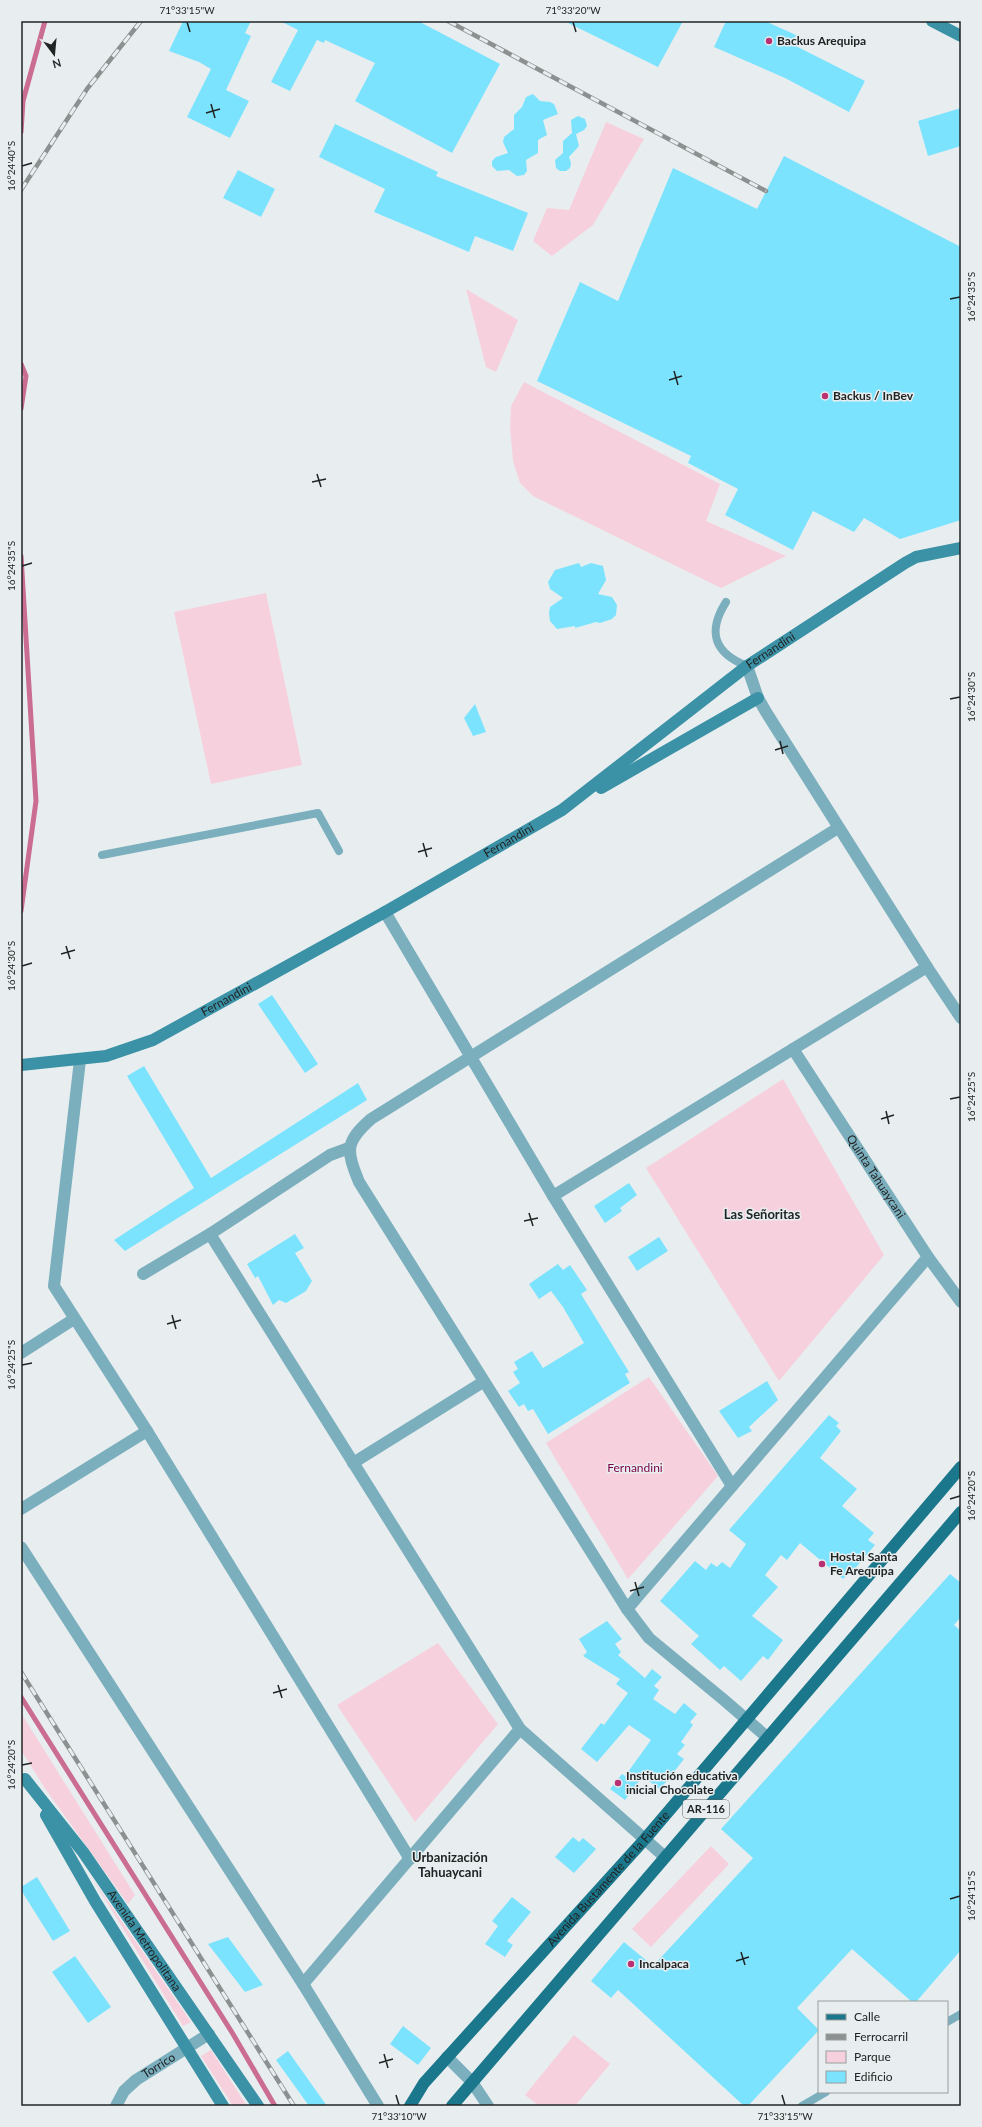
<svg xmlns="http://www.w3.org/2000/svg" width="982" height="2127" font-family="Lato,sans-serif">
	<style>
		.green { fill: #f7d0dd }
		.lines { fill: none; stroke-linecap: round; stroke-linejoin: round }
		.stream { stroke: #cb6c93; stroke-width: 5 }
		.building { fill: #7ce3fe }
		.lane { stroke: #7cafbe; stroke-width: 8 }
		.street { stroke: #7cafbe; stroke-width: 12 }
		.secondary { stroke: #3b91a6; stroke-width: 12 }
		.primary { stroke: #1b778c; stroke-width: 12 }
		.rail-casing { stroke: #8c9091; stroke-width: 4.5 }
		.rail { stroke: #e8eeef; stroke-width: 3; stroke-dasharray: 9; stroke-linecap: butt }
		.ticks { fill: none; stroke: #212424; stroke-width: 1.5 }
		.poi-dot { fill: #b83273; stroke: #e8eeef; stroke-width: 1.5 }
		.labels { text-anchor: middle; stroke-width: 3; stroke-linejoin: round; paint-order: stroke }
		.shield { fill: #e8eeef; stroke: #5d6161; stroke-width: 1 }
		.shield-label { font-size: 11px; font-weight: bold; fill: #212424 }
		.poi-label { font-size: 12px; font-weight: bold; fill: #212424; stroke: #e8eeef; text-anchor: start }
		.street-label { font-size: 12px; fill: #212424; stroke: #e8eeef }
		.park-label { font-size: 12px; fill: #7c0047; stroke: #e8eeef }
		.neighbourhood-label { font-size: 13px; font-weight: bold; fill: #212424; stroke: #e8eeef }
		.neatline { fill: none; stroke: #212424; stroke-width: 1.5 }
		.ticks-label { font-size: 10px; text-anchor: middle; fill: #212424 }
	</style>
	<rect width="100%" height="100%" fill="#e8eeef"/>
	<g class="green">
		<path d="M606,122L644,139L593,225L552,256L533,241L547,208L569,210Z"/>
		<path d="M466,289L518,320L496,372L486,367Z"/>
		<path d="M524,382L720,484L706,521L786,556L721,588L533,496L520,483L513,461L510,427L511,406Z"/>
		<path d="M266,593L302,765L211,784L174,612Z"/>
		<path d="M783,1079L884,1255L779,1381L646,1168Z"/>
		<path d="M649,1377L718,1476L628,1579L546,1443Z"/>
		<path d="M438,1643L498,1724L415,1822L337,1705Z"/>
		<path d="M21,1713L135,1895L128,1904L44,1787L21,1750Z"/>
		<path d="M711,1846L729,1864L651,1947L632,1929Z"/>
		<path d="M90,1875L191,2022L183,2026Z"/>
		<path d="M574,2035L610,2064L575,2106H539L525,2095Z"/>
		<path d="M211,2050L247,2106H233L201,2056Z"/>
	</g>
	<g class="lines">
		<g class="stream">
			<path d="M21,132L23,101L45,21"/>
			<path d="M21,364L26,376L21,409"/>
			<path d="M21,556L36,801L21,911"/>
			<path d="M21,1697L233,2034L275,2106"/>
		</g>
	</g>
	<g class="building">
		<path d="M183,21H251L245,33L251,36L226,90L249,101L230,138L187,117L211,69L199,62L169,51Z"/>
		<path d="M280,21H418L500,64L452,153L355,101L375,63L325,40L324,43L317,40L290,91L271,82L298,30Z"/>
		<path d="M564,21H683L658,67Z"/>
		<path d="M726,21H765L796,35L792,44L865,81L849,112L785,78L714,47Z"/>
		<path d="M533,94L540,101L550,102L554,104L558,114L543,120L547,135L538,140V153L526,160L527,171L524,175L517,176L509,170L497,171L492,166V161L496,157L508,153L503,142L504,137L514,129V115L522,107L526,97Z"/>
		<path d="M961,108V146L928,156L918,121Z"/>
		<path d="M578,116L585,119L587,126L584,130L576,134L579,146L569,157L571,163L570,168L566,171H560L556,168L555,160L563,153V141L572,133L571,120Z"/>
		<path d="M335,124L438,172L436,176L528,213L513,251L475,236L469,252L374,212L385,189L319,157Z"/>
		<path d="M784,156L961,247V520L900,539L864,518L854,532L813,511L793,550L725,515L738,489L688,463L691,456L537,381L580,282L618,301L673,168L757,209Z"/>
		<path d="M238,170L275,189L261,217L223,198Z"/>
		<path d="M579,563L581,567L591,563L603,566L606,580L598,594L612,597L617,605L616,615L612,619L600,623L596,622L575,628V626L557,629L550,621L549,613L550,607L563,598L550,589L548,582L555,570Z"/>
		<path d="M475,704L486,732L473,736L464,718Z"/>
		<path d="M272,995L318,1064L305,1073L258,1004Z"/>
		<path d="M144,1066L211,1178L358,1083L367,1100L125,1251L114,1240L194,1188L127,1076Z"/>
		<path d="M629,1183L637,1195L620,1208L622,1211L605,1223L594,1206Z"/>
		<path d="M295,1234L304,1248L295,1253L312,1281L306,1291L286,1303L279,1300L273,1305L258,1276L255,1278L247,1264Z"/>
		<path d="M659,1237L668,1251L637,1271L628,1257Z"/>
		<path d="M558,1264L563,1270L570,1265L587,1290L581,1294L629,1372L625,1374L630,1383L548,1434L533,1409L528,1411L524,1404L519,1407L508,1391L520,1383L513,1372L518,1369L514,1362L532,1351L543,1368L584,1343L563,1307L551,1291L539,1299L529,1284Z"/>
		<path d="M767,1381L778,1400L749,1427L752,1431L738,1438L719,1411Z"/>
		<path d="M829,1415L839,1423L836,1426L841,1431L820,1458L857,1489L842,1506L874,1533L868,1540L875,1545L852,1572L851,1571L843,1579L800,1543L787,1560L781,1555L765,1575L778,1587L752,1616L783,1640L768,1660L763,1656L741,1681L724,1666L720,1670L691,1644L699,1636L660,1601L695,1561L706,1570L711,1563L717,1567L722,1562L730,1568L746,1544L729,1530Z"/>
		<path d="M950,1574L961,1583V1617L954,1625L961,1631V1950L916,2002H912L852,1949L797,2008L819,2030L748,2106H744L618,1990L611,1998L591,1981L624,1942L653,1966L753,1858L721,1829Z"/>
		<path d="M607,1621L622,1639L615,1644L621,1652L618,1655L645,1678L652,1669L662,1677L654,1686L659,1690L653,1699L675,1714L684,1703L697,1714L690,1722L693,1725L681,1742L685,1745L677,1754L684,1759L666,1782L659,1789L643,1776L625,1800L610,1789L622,1774L625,1776L651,1740L629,1725L597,1762L581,1749L601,1723L604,1725L628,1693L616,1684L620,1679L583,1656L587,1652L579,1639Z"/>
		<path d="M573,1837L579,1842L583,1838L596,1849L574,1873L555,1857Z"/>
		<path d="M37,1877L70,1931L53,1941L21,1890V1887Z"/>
		<path d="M512,1897L531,1912L507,1941L513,1945L505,1957L485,1944L498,1926L492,1921Z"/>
		<path d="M228,1937L263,1985L245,1992L208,1944Z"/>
		<path d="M75,1956L111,2007L88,2023L52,1972Z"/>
		<path d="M403,2026L431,2048L418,2065L390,2044Z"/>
		<path d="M288,2051L327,2106H309L276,2060Z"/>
	</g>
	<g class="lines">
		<g class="lane">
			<path d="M726,602C707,632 714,653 747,666"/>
			<path d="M102,855L318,813L339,851"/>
			<path d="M947,2022L961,2014"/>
			<path d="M802,2106L826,2092"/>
		</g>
		<g class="street">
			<path d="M747,666L758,698L766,712L927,967L961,1018"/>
			<path d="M385,912L553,1196L732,1486"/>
			<path id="s1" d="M793,1049L928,1257L961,1302"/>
			<path d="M80,1060L54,1286L147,1431L410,1859"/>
			<path d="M553,1196L927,967"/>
			<path d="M210,1234L520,1729L665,1857"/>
			<path d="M143,1274L210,1234L330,1155L349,1148"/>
			<path d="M21,1353L74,1319"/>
			<path d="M353,1463L483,1382"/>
			<path d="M21,1509L147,1431"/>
			<path d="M21,1547L303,1984L378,2106"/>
			<path d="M627,1609L928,1257"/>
			<path d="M768,1738L724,1700L649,1638L627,1609L359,1182C346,1150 345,1142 371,1119L838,828"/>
			<path d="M303,1984L520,1729"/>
			<path d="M447,2057L472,2082L488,2106"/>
			<path id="s2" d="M116,2106L124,2091L136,2080L209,2034"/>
		</g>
		<g class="secondary">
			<path d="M932,21L961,36"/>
			<path d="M601,788L758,698"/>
			<path id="s3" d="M21,1065L106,1056L153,1040L385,912L562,810L747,666L905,563L916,557L961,548"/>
			<path id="s4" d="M25,1779L83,1852L258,2106"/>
			<path d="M46,1815L95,1901L223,2106"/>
		</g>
		<g class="primary">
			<path id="s5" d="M410,2106L424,2083L645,1839L961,1467"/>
			<path d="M452,2106L961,1512"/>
		</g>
		<defs>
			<g id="rail">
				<path d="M448,21L766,191"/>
				<path d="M21,190L87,89L141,21"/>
				<path d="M21,1672L294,2106"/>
			</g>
		</defs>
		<use href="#rail" class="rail-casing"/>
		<use href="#rail" class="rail"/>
	</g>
	<path class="ticks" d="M187,22L190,32M573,22L576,32M211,104L215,118M206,113L220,109M22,166L32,163M950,299L960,297M674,371L678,385M669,380L682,376M317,474L321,487M312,482L326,479M22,566L32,563M950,699L960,697M780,741L783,754M775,750L788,746M423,843L427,857M418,852L432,848M66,946L70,959M61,954L75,950M22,966L32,963M950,1099L960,1097M886,1111L889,1124M881,1119L894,1115M529,1213L533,1226M524,1221L538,1218M172,1315L176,1329M167,1324L181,1320M22,1365L32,1363M950,1499L960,1496M635,1582L639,1596M630,1591L644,1587M278,1685L282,1698M273,1693L287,1689M22,1765L32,1763M950,1899L960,1896M741,1952L745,1965M736,1961L749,1957M384,2054L388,2068M379,2063L393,2059M396,2095L399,2105M782,2095L785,2105"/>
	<g class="poi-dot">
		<circle cx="769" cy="41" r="4"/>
		<circle cx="825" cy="396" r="4"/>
		<circle cx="822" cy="1564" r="4"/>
		<circle cx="618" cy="1783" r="4"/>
		<circle cx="631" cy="1964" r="4"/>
	</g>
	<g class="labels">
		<rect class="shield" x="683" y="1800" width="46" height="18" rx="3"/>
		<g class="shield-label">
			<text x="706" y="1813">AR-116</text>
		</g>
		<g class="poi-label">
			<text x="777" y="45">Backus Arequipa</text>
			<text x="833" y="400">Backus / InBev</text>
			<text x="830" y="1561">Hostal Santa<tspan x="830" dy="14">Fe Arequipa</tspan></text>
			<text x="626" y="1780">Institución educativa<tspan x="626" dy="14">inicial Chocolate</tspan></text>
			<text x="639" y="1968">Incalpaca</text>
		</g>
		<g class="street-label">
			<text dy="4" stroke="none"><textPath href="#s3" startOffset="867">Fernandini</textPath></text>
			<text dy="4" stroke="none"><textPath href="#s3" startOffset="543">Fernandini</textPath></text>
			<text dy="4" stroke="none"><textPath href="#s3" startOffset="219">Fernandini</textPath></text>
			<text dy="4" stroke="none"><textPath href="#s1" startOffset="152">Quinta Tahuaycani</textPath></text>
			<text dy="4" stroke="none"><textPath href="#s5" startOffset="302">Avenida Bustamente de la Fuente</textPath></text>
			<text dy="4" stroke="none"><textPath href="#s4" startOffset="201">Avenida Metropolitana</textPath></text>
			<text dy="4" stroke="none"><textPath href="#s2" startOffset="60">Torrico</textPath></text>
		</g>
		<g class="park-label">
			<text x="635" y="1472">Fernandini</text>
		</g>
		<g class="neighbourhood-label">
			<text x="762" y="1219">Las Señoritas</text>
			<text x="450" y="1862">Urbanización<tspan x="450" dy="15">Tahuaycani</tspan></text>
		</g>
	</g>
	<rect width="982" height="2127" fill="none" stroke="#e8eeef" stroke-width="44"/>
	<rect x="818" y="2001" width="130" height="92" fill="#e8eeef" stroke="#989d9e"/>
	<rect x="826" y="2014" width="20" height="6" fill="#1b778c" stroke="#989d9e"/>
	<text x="854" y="2021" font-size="12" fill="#212424">Calle</text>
	<rect x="826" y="2034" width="20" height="6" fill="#8c9091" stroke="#989d9e"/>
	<text x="854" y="2041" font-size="12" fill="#212424">Ferrocarril</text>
	<rect x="826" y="2051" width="20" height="12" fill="#f7d0dd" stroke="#989d9e"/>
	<text x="854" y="2061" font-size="12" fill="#212424">Parque</text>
	<rect x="826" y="2071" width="20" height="12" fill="#7ce3fe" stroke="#989d9e"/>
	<text x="854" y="2081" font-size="12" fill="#212424">Edificio</text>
	<g transform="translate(54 54) rotate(164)" stroke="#e8eeef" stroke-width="3" paint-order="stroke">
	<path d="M0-3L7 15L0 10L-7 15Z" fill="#212424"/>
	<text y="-6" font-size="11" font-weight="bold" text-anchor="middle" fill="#212424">N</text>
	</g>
	<rect x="22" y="22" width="938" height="2083" class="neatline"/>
	<g class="ticks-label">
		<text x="187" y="14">71°33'15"W</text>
		<text x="573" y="14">71°33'20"W</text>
		<text transform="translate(11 166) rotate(-90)" y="4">16°24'40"S</text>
		<text transform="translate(971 297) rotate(-90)" y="4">16°24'35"S</text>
		<text transform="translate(11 566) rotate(-90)" y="4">16°24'35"S</text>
		<text transform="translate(971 697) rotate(-90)" y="4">16°24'30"S</text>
		<text transform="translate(11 966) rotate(-90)" y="4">16°24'30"S</text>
		<text transform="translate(971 1097) rotate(-90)" y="4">16°24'25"S</text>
		<text transform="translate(11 1365) rotate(-90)" y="4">16°24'25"S</text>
		<text transform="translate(971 1496) rotate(-90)" y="4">16°24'20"S</text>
		<text transform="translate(11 1765) rotate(-90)" y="4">16°24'20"S</text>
		<text transform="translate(971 1896) rotate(-90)" y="4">16°24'15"S</text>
		<text x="399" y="2120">71°33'10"W</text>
		<text x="785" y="2120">71°33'15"W</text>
	</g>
</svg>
